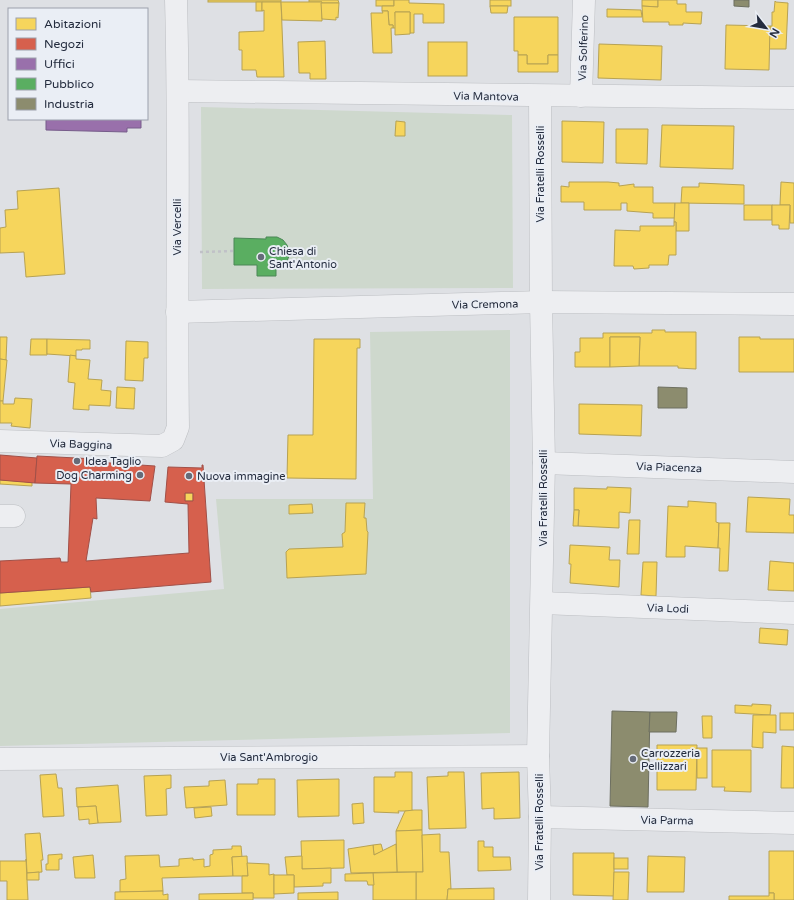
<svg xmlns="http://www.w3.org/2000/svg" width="794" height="900" font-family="'Varela Round',sans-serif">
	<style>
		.green { fill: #ced8cd }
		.homes { fill: #f6d55c; stroke: #b7a253 }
		.shops { fill: #d6604d; stroke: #a15048; fill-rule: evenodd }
		.offices { fill: #9970ab; stroke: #765c8a }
		.public { fill: #5aae61; stroke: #4a8756 }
		.industry { fill: #8c8c6e; stroke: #6d6f60 }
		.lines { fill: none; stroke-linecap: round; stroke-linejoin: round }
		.minor-casing { stroke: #bcbec2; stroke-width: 23 }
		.path { stroke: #c0c1c7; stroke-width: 2.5; stroke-dasharray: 3 3; stroke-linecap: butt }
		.minor { stroke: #edeef1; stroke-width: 22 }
		.poi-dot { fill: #656b78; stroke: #eaeef5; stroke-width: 1.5 }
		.labels { text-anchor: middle; stroke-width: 4; stroke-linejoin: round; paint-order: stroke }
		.street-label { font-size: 11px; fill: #242c3e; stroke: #eaeef5 }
		.poi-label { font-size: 11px; fill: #242c3e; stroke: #eaeef5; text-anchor: start }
	</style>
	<rect width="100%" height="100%" fill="#dee0e4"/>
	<g class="green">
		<path d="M201,107L512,115L513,288L202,289Z"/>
		<path d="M510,330V733L0,746V609L224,589L216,499H373L370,332Z"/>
	</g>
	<g class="homes">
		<rect x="208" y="0" width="73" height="2"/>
		<path d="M309,0H338L339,3H321L322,2H309Z"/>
		<rect x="376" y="0" width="18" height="6"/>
		<path d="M394,0H409V3L444,4V23H423V14H414V33H410V12H395L396,28H393V25H389L388,11H382V6H394Z"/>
		<rect x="490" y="0" width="21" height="6"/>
		<path d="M642,0H658V7L642,6Z"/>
		<path d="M658,0H677V4H686V12H702L701,24L683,23V25H669V22H643L642,6L658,7Z"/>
		<path d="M775,1L776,2L788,3L786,49H769L770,26H772V12H774Z"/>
		<rect x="256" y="2" width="6" height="9"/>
		<path d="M262,2H281L284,77H257L256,70H242V50H239V32L264,31V10L262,11Z"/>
		<path d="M281,2H322V21L282,20Z"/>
		<path d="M321,3H339L338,18L336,17V20L322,19Z"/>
		<path d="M490,6H508L507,13H491Z"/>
		<path d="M607,9L641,10L642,17H607Z"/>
		<path d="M382,11H388L389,25H393V28H391L392,53H373L371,13H383Z"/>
		<path d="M395,12H410V34L395,35Z"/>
		<path d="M514,17H558V55H548V64H527V55H518V51H514Z"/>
		<path d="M726,25L770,26L769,70L725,69Z"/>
		<path d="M325,41L326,79H310V73H299L298,42Z"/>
		<rect x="428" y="42" width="39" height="34"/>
		<path d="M599,44L662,46L661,80L598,78Z"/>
		<path d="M518,55H527V64H548V55H558V72H518Z"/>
		<path d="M396,121L405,122V136H395Z"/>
		<path d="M562,121L604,122L603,163L562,162Z"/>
		<path d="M662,125L734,126L733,169L660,167Z"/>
		<path d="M616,129H648L647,164L616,163Z"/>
		<path d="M569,182H608L619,183V186L634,184V187H653V203H675V218H653V213L627,211V203H621V210H584V202H561V186L569,187Z"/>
		<path d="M781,182L794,183V223H790V205H780Z"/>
		<path d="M699,183L744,185V204L681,203L682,187H699Z"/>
		<path d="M59,188L65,274L26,277L24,252L0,253V228L6,227L5,210L18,209L17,191Z"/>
		<path d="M675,203H689V231H676V222H674Z"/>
		<rect x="744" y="205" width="28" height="15"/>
		<path d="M772,205H790L789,229H779V225H772Z"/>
		<path d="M674,222H676V255H669L668,265H649V268L634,269L633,266H614L615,230L640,231V226H674Z"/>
		<path d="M652,330H665V332H696V369L678,368V366H639L640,337H610V367H575V352H580V338H603V333H652Z"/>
		<path d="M0,337H7L6,360L0,359Z"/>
		<path d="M610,337H640L639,366L610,367Z"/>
		<path d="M739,337H760V339H794V372H739Z"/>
		<path d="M31,339H47V355H30Z"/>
		<path d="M47,339L90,340V349H82V350H76V356L47,354Z"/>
		<path d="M314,339H360V348H357L356,479L287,478L288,435H313Z"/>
		<path d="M126,341L148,342V358H144L143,381L125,380Z"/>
		<path d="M70,355L76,356V359L90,360L88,379L102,380L101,390L111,391L110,406L89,405V410L73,409L75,383L68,382Z"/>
		<path d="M0,359L7,360L3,401H0Z"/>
		<path d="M117,387L135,388L134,409L116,408Z"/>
		<path d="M15,398L32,399L30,428L11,426L12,423H0V401H3V404H14Z"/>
		<path d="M579,404L642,405L641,436L579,434Z"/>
		<path d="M0,480L32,482V486L0,484Z"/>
		<path d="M607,487L631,488L630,513L619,512V528L578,526L579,510H574V488L607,489Z"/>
		<rect x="185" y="493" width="8" height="8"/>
		<path d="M748,497L790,499L789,515H794V533L746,532Z"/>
		<path d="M688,501L716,503V522L719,523L718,548L685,546V557H666L668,506L688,507Z"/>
		<path d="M346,503H365L364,518H366L367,531L368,532L366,574L287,578L286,552L289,549L343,547L342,534L345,532Z"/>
		<path d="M312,504L313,513L289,514V505Z"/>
		<path d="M574,510H579L578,526H573Z"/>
		<path d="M629,520H640L639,554H627Z"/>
		<path d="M719,523H730L728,571H719L720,548H718Z"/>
		<path d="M570,545L610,547L609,560H620L619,587L570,583L571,564H569Z"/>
		<path d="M770,561L794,563V591L768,590Z"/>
		<path d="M643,562H657L656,596L641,595Z"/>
		<path d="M90,587L91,598L0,606V593Z"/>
		<path d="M760,628L788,630L787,645L759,643Z"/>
		<path d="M752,704L771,705L770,715L735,713V705L752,706Z"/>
		<rect x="780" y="713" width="14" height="17"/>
		<path d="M753,715H776V733L763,732V748L752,747Z"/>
		<path d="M702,716H712V738H703Z"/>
		<path d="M657,745H697L696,790H657Z"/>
		<path d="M782,746L794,747V788H781Z"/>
		<rect x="697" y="748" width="10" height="30"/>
		<path d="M712,750H751V792L724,791L725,787H712Z"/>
		<path d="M395,772H412V810L414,811H398L399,813L374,812V777H395Z"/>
		<path d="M448,772H464L466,828L429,829L427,777L448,776Z"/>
		<path d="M519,772L520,818L494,819V808L482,809L481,773Z"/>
		<path d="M56,774L58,788H62L64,816L43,817L40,775Z"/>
		<path d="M171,775V788L166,789L167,815L146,816L144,776Z"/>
		<path d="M258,779H275V815H237V784H258Z"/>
		<path d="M339,779V816L298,817L297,780Z"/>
		<path d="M225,780L227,805L186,808L184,787L209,786V781Z"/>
		<path d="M118,785L121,822L98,823L96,806L77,807L76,788Z"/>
		<path d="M363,803L364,823L353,824L352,804Z"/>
		<path d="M96,806L98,823L89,824V819L79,820L78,807Z"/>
		<path d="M211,807L212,816L195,818L194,808Z"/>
		<path d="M414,810H422V830L396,831L405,811Z"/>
		<path d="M422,830L423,872H397L396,831Z"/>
		<path d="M40,833L43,860H41L42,872L27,873L25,834Z"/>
		<path d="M440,834V852H449L451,889H448L447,900H416V872H423L422,835Z"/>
		<path d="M344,840V868L302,869L301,841Z"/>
		<path d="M478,841H484V847H493V857H510L511,870L478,871Z"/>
		<path d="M381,844L383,851L374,855L373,845Z"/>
		<path d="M396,844L397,872L351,873L348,849L373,845L374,855Z"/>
		<path d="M232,846H241L242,857H232L233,876L162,878L163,891L120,892V880L126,879L125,856L159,855L160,867L179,866V859L193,858V860L204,859V867L210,866V855L213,854V850L232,849Z"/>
		<path d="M769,851H794V900H774V893H769Z"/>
		<path d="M573,853H614V896L573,895Z"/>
		<path d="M62,854V859H59V870H46V864H48V855Z"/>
		<path d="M93,855L95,878H75L73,857Z"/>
		<path d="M247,856L248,876H233L232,857Z"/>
		<path d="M302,856V869L331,868V883H323V886L294,887V875H287L285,857Z"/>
		<path d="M648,856L685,857L684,892H647Z"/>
		<rect x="614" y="858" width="14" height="11"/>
		<path d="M26,859L28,900H7V881H0V861H26Z"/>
		<path d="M247,863L269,864V875L274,874V898H253V893H242V876H248Z"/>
		<path d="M39,872V880H27V873Z"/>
		<path d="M416,872V900H373V873Z"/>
		<path d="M614,872H629L628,900H613Z"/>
		<path d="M373,873L374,885H368L367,881H345V874Z"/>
		<path d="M274,875H294V893L274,894Z"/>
		<path d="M494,888V900H447L448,889Z"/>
		<path d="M163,891V895L168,894V900H115V892Z"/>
		<path d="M338,892V900H298V893Z"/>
		<path d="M253,893V900H199V894Z"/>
		<path d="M769,893H774V900H729V896H769Z"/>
	</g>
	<g class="shops">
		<path d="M0,455L37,458L35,483L0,480Z"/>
		<path d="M37,456L96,459V462L155,466L150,501L96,498L97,519L93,518L86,561L189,553L188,504L165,502L168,467L202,468V465H203L211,582L91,592L90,587L0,593V561L60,558L61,562H68L71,484L35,483ZM185,493H193V501H185Z"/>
	</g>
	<path class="offices" d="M46,119H141V128H127V132L46,130Z"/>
	<path class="public" d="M266,237H277L283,240L287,245L289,251V256L287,261L283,265L276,268V276H257V265H234V238L266,239Z"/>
	<g class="industry">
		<path d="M734,0H749V7L734,6Z"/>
		<path d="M658,387L687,388V408H658Z"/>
		<path d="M612,711L650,712L648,807L610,806Z"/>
		<path d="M650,712H677L676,732H649Z"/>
	</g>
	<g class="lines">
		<defs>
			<g id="minor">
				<path d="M178,91L794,98"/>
				<path d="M581,96L584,0"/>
				<path d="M177,312L541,302L794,304"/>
				<path d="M0,441L162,446L173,440L178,427C176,284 180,142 176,0"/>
				<path d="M544,463L794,472"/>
				<path d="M0,516H14"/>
				<path d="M542,603L794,613"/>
				<path d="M0,759L538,756"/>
				<path d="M540,817L794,823"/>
				<path d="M539,900L540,817L538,756L544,463L541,302L540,96"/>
			</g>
		</defs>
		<use href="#minor" class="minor-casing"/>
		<path class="path" d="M200,252L234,251"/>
		<use href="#minor" class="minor"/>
	</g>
	<g class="poi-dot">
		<circle cx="261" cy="257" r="4"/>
		<circle cx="77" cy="461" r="4"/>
		<circle cx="140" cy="475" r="4"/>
		<circle cx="189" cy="476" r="4"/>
		<circle cx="633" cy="759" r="4"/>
	</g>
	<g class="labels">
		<g class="street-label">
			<text transform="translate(583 48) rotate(-88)" y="4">Via Solferino</text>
			<text transform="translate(486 96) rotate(1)" y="4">Via Mantova</text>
			<text transform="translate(540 174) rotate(-90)" y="4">Via Fratelli Rosselli</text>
			<text transform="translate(177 227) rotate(-90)" y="4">Via Vercelli</text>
			<text transform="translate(485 304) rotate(-1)" y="4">Via Cremona</text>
			<text transform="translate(81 444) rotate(2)" y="4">Via Baggina</text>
			<text transform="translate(669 467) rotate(2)" y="4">Via Piacenza</text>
			<text transform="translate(543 498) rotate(-90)" y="4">Via Fratelli Rosselli</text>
			<text transform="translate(668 608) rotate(2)" y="4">Via Lodi</text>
			<text x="269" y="761">Via Sant'Ambrogio</text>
			<text transform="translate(667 820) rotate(1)" y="4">Via Parma</text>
			<text transform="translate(539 822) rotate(-90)" y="4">Via Fratelli Rosselli</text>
		</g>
		<g class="poi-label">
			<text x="269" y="255">Chiesa di<tspan x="269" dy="13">Sant'Antonio</tspan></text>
			<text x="85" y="465">Idea Taglio</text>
			<text x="132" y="479" text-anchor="end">Dog Charming</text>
			<text x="197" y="480">Nuova immagine</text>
			<text x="641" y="757">Carrozzeria<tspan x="641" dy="13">Pellizzari</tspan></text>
		</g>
	</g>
	<rect x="8" y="8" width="140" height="112" fill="#eaeef5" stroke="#9ba0ac"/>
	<rect x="16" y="18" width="20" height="12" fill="#f6d55c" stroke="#9ba0ac"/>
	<text x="44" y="28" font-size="12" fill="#242c3e">Abitazioni</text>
	<rect x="16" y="38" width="20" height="12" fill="#d6604d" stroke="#9ba0ac"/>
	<text x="44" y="48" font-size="12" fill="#242c3e">Negozi</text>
	<rect x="16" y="58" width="20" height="12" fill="#9970ab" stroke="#9ba0ac"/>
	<text x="44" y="68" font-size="12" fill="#242c3e">Uffici</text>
	<rect x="16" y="78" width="20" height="12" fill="#5aae61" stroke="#9ba0ac"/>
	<text x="44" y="88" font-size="12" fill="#242c3e">Pubblico</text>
	<rect x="16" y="98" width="20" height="12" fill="#8c8c6e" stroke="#9ba0ac"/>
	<text x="44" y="108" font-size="12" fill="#242c3e">Industria</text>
	<g transform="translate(766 28) rotate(121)" stroke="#eaeef5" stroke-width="3" paint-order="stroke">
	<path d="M0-3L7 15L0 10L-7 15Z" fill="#242c3e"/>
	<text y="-6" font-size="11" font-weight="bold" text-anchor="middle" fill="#242c3e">N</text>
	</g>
</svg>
